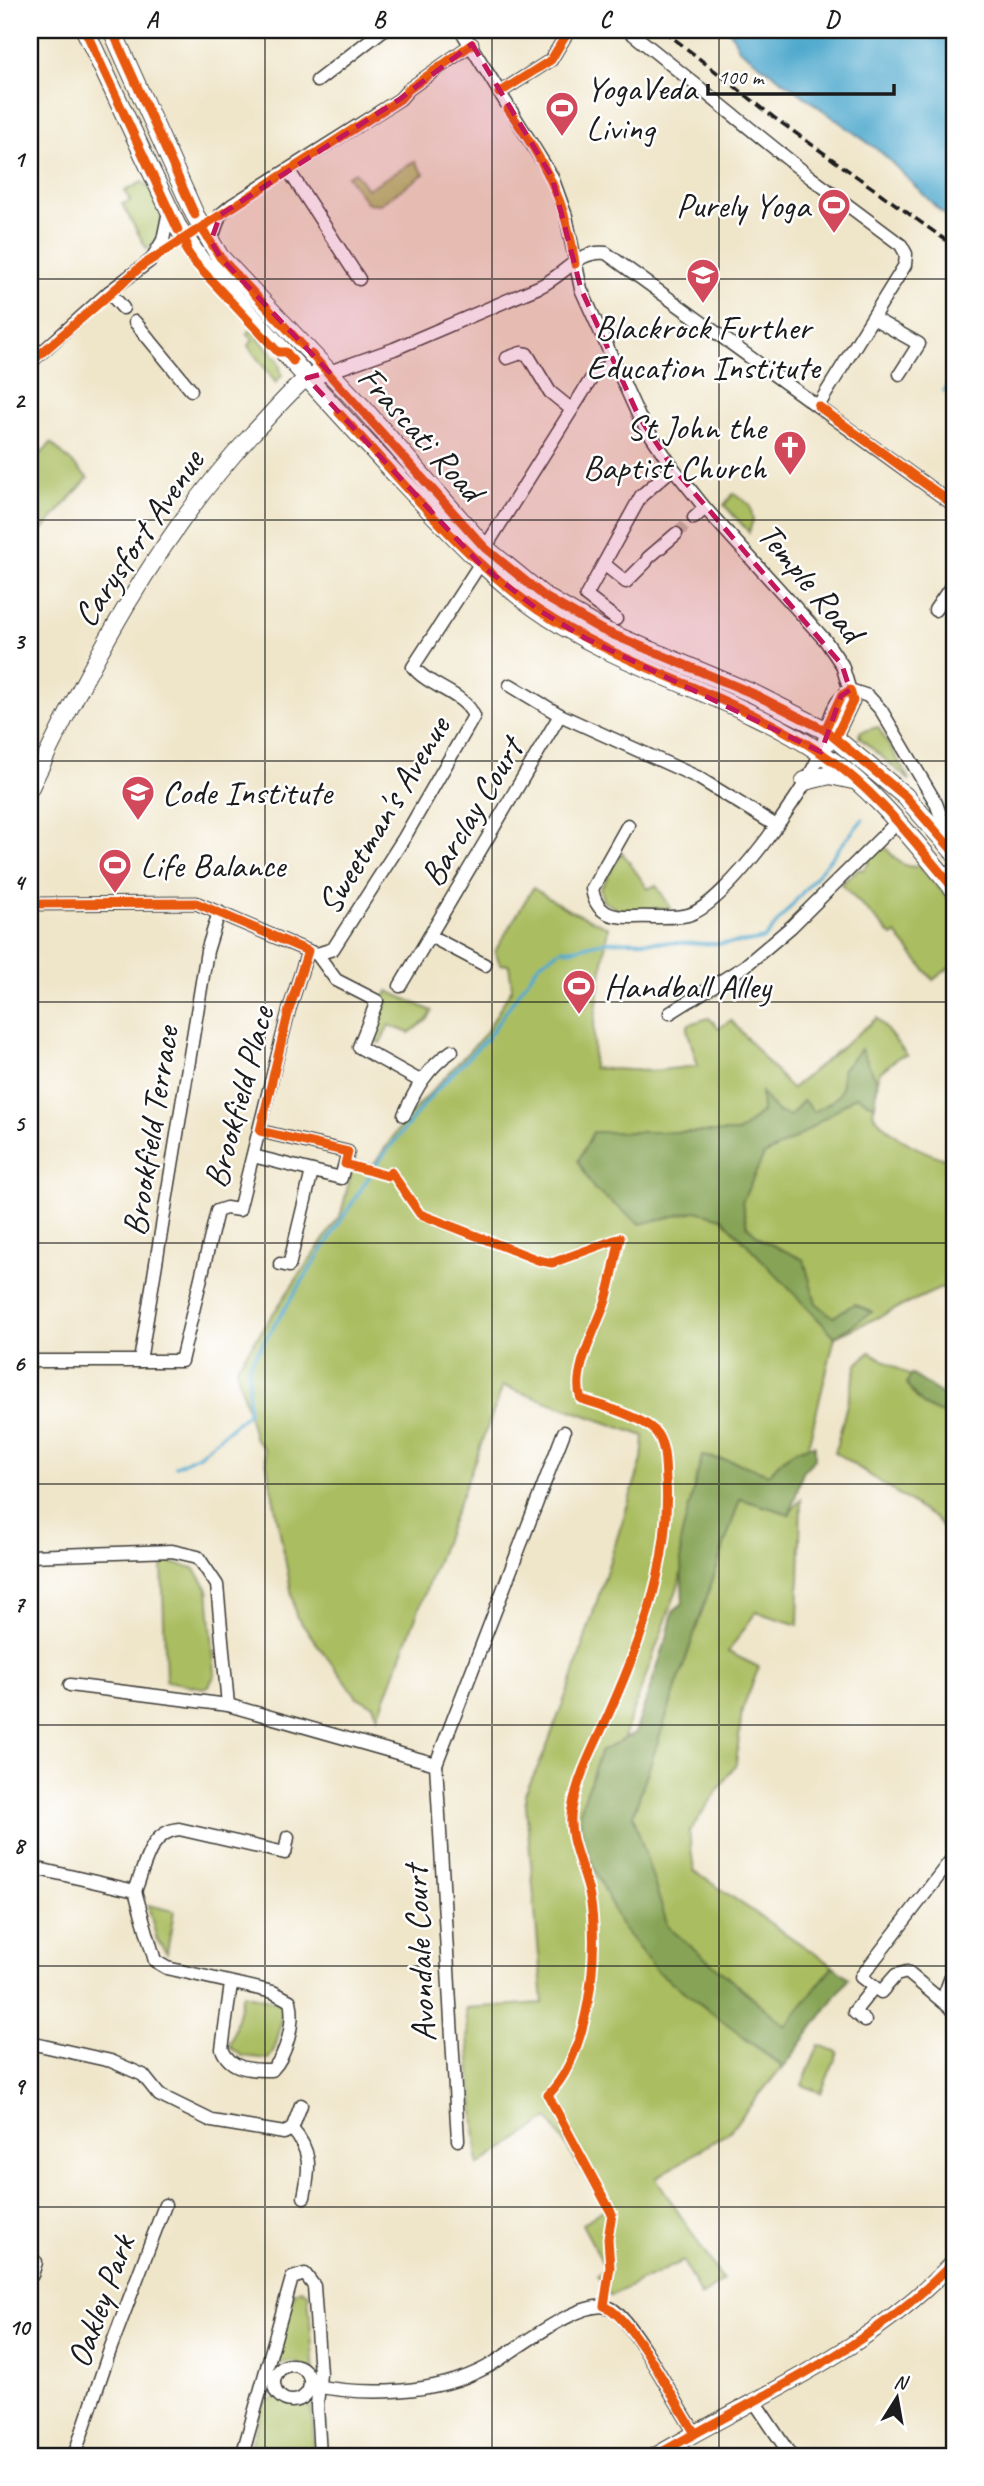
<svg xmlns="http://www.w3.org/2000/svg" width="984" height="2486" font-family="Caveat,sans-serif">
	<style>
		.green { fill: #aabd61; stroke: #636c3e; stroke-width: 2 }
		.forest { fill: #87a457; stroke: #52603a; stroke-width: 2 }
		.water { fill: #50a9cd; stroke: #366274; stroke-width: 2 }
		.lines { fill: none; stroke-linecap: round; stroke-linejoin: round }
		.stream { stroke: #50a9cd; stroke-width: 3.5 }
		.minor-tunnel { stroke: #c5bda6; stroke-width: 12; stroke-dasharray: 12 6; stroke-linecap: butt }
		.minor-casing { stroke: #3c3a36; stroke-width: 15 }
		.major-casing { stroke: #3c3a36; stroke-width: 18 }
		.highway-casing { stroke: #3c3a36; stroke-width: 20 }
		.minor { stroke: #fff; stroke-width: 12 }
		.major { stroke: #fff; stroke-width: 16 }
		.highway { stroke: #fff; stroke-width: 18 }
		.rail { stroke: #1c1c1c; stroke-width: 3.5; stroke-dasharray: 10 5; stroke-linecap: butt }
		.cycleway-casing { stroke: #fff; stroke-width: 13 }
		.cycleway { stroke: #e8590c; stroke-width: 9 }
		.marked { fill: #c2185b; fill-opacity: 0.2; stroke: #c2185b; stroke-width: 5; stroke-dasharray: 14 9; stroke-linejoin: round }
		.grid { fill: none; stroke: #1c1c1c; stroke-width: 2; stroke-opacity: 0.55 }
		.labels { text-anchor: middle; stroke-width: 5; stroke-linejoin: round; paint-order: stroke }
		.poi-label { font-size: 35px; fill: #1c1c1c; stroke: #fff; text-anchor: start }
		.street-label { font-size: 35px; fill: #1c1c1c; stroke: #fff }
		.neatline { fill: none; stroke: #1c1c1c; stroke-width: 2.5 }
		.grid-label { font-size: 23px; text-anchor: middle; font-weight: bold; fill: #1c1c1c }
	</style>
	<rect width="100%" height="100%" fill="#fff"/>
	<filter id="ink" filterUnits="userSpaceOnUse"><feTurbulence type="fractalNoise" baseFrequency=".0143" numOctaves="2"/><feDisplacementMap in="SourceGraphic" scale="14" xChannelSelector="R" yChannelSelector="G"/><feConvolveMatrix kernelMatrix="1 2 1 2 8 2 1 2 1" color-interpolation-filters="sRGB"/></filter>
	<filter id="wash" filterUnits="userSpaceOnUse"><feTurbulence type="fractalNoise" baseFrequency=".00686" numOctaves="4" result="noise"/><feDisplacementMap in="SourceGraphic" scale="28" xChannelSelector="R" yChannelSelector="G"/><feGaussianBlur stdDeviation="1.57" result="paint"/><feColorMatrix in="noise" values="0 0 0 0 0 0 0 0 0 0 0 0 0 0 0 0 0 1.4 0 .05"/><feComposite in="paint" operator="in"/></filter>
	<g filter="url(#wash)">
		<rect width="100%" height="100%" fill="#efe5c9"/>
		<g class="green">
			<path d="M415,161L424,174L380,204L367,203L347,176L355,172L367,189Z"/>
			<path d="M142,182C159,193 162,216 161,235L147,249L122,204L130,201L125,191Z"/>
			<path d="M251,330L278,360L282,375L276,383L248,346L253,340L247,333Z"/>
			<path d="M51,443L88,478L30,544V454L35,448L41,454Z"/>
			<path d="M734,493L750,505L753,520L749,532L724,505Z"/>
			<path d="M878,727L910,781L859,737L860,732Z"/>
			<path d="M882,844C893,855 901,870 918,866L954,904V964L933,980L896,934L892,936L841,884L858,869L863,870L869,863L867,860Z"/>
			<path d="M622,852L648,889L656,885L671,908L619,910L603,901L600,889Z"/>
			<path d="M533,888L567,909L608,927L594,1026L593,1068L651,1071L698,1066L687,1029L689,1024L709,1018L719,1028L731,1020L791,1089L877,1018L907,1055L900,1056L879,1073L873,1114C895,1140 922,1152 954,1162V1282L835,1337L798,1487L735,1462L702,1456L679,1584L598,1809L656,1970L782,2067L729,2132L656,2178L723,2281L701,2296L683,2261L610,2296L597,2276L606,2269L582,2224L606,2208L549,2119L478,2165L466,2008L543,2003L525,1794L543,1756L572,1679L642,1460L644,1436L503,1386L378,1717L373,1705L357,1697L296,1616L264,1449L254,1437L236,1368L341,1214L354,1161L373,1165L405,1120L485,1034L512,988L509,965L500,964L495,951Z"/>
			<path d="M388,991L432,1011L428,1019L409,1033L389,1025L380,1043L368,1038Z"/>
			<path d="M870,1352L954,1402V1540L937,1520L835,1452L857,1364Z"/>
			<path d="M740,1498L789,1514L801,1499L798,1625L756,1612L728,1652L759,1667L742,1710L736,1764L689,1832L694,1871L833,1966L787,2027L667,1927L633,1815Z"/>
			<path d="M162,1561L194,1568L208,1589L215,1674L209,1686L204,1688L166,1681Z"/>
			<path d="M148,1905L174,1911L167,1953L157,1940Z"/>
			<path d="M243,1994L281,2003C283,2017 278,2049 268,2059L242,2056L230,2047Z"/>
			<path d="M819,2045L838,2052L821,2093L802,2085Z"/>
			<path d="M301,2289L308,2293L314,2375C299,2360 288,2358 271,2370L295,2292Z"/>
			<path d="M277,2397L290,2403L307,2400L311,2404L315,2456H248L263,2403Z"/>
		</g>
		<g class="forest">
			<path d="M861,1049L877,1081L875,1106L856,1096L798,1137L764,1155L742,1202L747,1226L762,1240L804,1260L816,1303L833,1317L854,1304L872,1312L835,1337L722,1218L696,1211L640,1224L594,1189L578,1161L593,1132H739L762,1112L761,1092L777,1112L790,1116L803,1100L814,1112C837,1098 844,1098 842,1070Z"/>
			<path d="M911,1374L954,1402V1415C934,1416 917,1402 907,1384Z"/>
			<path d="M815,1445V1459L803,1471L790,1514L740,1499L633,1815L668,1927L786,2026L833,1966L849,1978L781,2071L782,2066L656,1970L621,1926L582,1841L580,1811L600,1752L635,1733L667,1638L673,1611L683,1603L680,1542L702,1456L735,1462L769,1474C783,1458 792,1448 815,1445Z"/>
		</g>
		<path class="water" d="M726,30H954V221L939,210L882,153L739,49L731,32Z"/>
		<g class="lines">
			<g class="stream">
				<path d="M944,391L954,374"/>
				<path d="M176,1466L199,1455L248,1413L249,1365L379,1161L431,1096L488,1037L539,964L562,949C575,952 590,943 604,942C657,938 712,950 764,939L863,819"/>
			</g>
		</g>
	</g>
	<g filter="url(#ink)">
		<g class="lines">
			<path class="minor-tunnel" d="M676,534L694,518"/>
			<defs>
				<g id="minor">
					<path d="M461,30L552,177L566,216L581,289L639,417L673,468L705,508L825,640L842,665L853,701L835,738L821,752"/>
					<path d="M628,30L810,177L901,245L906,254L905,265L818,406"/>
					<path d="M317,81L383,30"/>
					<path d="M499,93L551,60L569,30"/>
					<path d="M289,171L359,279"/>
					<path d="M211,241L220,215L232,205L400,99L409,89L472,44"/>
					<path d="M109,292L123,308"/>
					<path d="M873,318L919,344L900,374"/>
					<path d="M135,322L191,390"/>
					<path d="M507,358L521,353L527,354L550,392L571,409"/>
					<path d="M30,363L109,292L151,260L163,240L169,211"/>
					<path d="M329,372L394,349L541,286C566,274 578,250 606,253L954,505"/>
					<path d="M694,518L705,508"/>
					<path d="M485,548L593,376L612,363"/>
					<path d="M648,558L676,534"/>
					<path d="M604,564L626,582L646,562"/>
					<path d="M935,610L954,582"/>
					<path d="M616,619L586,596L641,496L673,468"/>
					<path d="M510,685L560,715L697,777L775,825"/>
					<path d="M628,825L592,889C596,914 612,918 635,917C651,916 672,919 688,915C725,905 805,792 819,756C828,734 827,704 850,690L868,696L881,710L936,803L951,845"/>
					<path d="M30,904L196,903L308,951L317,954L333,949L404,838L474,716C463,692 429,687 413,667L480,564"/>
					<path d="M430,936L485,965"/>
					<path d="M317,954L336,980L377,1001L359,1047L420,1081"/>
					<path d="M400,986L560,715"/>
					<path d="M670,1013L745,966L791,927L898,821"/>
					<path d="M404,1115C416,1088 427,1068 452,1051"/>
					<path d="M253,1156L341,1178L348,1152L260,1131"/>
					<path d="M280,1264L289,1266L312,1171"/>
					<path d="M30,1361H181L217,1211L226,1208L239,1210L289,1010L308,951"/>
					<path d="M140,1361L207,951L219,912"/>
					<path d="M30,1556L172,1551L198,1557L217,1585L228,1705"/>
					<path d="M70,1685L228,1705L436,1764L458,2140"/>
					<path d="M436,1764L564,1432"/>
					<path d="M954,1856L861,1977L881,1992L896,1975L907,1972L954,2011"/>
					<path d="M30,1867L135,1891L155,1961L167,1968L273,1992L290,2001C295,2021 287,2055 272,2070C251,2070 230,2070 222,2049L231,1984"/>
					<path d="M135,1891C145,1866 149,1832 179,1829L285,1853L288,1837"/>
					<path d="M942,2001L954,1969"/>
					<path d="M865,2021L854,2012L874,1987"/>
					<path d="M30,2043L111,2061L143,2075L159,2095L212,2121L284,2133L292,2129L301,2105"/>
					<path d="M292,2129C312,2151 310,2168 304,2197"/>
					<path d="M30,2260L36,2262L32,2275"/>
					<circle cx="292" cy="2383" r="18"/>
					<path d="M310,2385C365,2396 436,2395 487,2367C512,2353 586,2293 612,2309C634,2323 678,2407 695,2433"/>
					<path d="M754,2401L791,2456"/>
					<path d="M74,2456L111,2347L165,2205"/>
					<path d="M242,2456L292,2278L305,2274L314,2286L320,2374L317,2405L320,2456"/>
				</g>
				<g id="major">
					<path d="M30,789C92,661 155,540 252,434C263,423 298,382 309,377C315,374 323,374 329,372"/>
					<path d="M655,2456C756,2397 874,2348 954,2261"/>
				</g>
				<g id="highway">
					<path d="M85,30L177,226L203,264C269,335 334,408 400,479C443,524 483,570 534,607C621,670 732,693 821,753C875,789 913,840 954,889"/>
					<path d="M112,30L195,215L220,257L362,407L485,548L545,597L602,630L754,694L825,730L905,796L954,852"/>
					<path d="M805,781L830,775L853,780"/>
				</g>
			</defs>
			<use href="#minor" class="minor-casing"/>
			<use href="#major" class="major-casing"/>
			<use href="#highway" class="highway-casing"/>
			<use href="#minor" class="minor"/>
			<use href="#major" class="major"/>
			<use href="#highway" class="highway"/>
			<path class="rail" d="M663,30L776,119L954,246"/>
			<defs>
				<g id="cycleway">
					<path d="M85,30L178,230"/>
					<path d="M112,30L195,215"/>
					<path d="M499,93L551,60L569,30"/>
					<path d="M508,109C543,159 567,202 575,264"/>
					<path d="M203,230L220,257L303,346"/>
					<path d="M187,244L186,250L195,263L278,352H286L293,361"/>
					<path d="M311,354L485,548L545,597L602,630L754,694L825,730L905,796L954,852"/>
					<path d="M30,363L143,265L400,99L409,89L472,44"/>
					<path d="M818,406L954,505"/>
					<path d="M339,413C402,480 462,558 538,610C626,669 733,694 821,753C875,789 913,840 954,889"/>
					<path d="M825,730L841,696L850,690L853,701L835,738"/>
					<path d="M30,904L196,903L308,951L289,1010L260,1131L348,1152L345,1164L388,1176L391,1172L420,1214L538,1260L552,1263L620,1238"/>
					<path d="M620,1238C615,1259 612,1282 605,1303C596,1329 571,1373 581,1399C598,1404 641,1417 654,1430C666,1443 665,1463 666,1480C671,1560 642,1639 610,1711C596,1743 578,1774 572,1809C566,1838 585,1869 590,1897C600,1952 589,2054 548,2095L612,2214L608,2239L610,2267L604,2306C631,2315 677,2406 695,2433"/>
					<path d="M655,2456C756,2397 874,2348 954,2261"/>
				</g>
			</defs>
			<use href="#cycleway" class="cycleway-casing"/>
			<use href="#cycleway" class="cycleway"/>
		</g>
	</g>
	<path class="marked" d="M472,44L552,177L581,289L639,417L673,468L842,665L850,690L841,696L821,752L585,638L537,609L480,564L307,378L329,372L220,257L211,241L220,215L400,99Z"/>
	<path class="grid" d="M265,30V2456M492,30V2456M719,30V2456M30,279H954M30,520H954M30,761H954M30,1002H954M30,1243H954M30,1484H954M30,1725H954M30,1966H954M30,2207H954"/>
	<defs>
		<symbol id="stadium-pin" viewBox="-11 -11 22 30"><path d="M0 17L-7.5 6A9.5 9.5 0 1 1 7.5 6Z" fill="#d1495b" stroke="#fff"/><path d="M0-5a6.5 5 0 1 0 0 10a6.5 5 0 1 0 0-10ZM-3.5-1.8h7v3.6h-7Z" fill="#fff"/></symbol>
		<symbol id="university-pin" viewBox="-11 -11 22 30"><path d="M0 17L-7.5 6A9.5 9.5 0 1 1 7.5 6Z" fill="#d1495b" stroke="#fff"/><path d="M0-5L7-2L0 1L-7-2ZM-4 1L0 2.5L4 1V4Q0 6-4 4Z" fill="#fff"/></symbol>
		<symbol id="church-pin" viewBox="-11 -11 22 30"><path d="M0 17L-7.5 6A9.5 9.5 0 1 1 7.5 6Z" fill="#d1495b" stroke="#fff"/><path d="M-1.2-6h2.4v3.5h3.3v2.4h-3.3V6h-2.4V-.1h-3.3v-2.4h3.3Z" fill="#fff"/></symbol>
	</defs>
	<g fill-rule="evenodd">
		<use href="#stadium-pin" x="543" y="89" width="38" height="52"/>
		<use href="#stadium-pin" x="815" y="186" width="38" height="52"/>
		<use href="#university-pin" x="684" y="256" width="38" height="52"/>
		<use href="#church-pin" x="771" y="428" width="38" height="52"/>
		<use href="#university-pin" x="119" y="773" width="38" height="52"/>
		<use href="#stadium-pin" x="96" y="846" width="38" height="52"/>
		<use href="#stadium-pin" x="560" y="967" width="38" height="52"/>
	</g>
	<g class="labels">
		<g class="poi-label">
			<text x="586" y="100">YogaVeda<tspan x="586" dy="40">Living</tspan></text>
			<text x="810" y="217" text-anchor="end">Purely Yoga</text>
			<text x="703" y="339" text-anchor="middle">Blackrock Further<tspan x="703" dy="40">Education Institute</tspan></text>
			<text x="766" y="439" text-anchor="end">St John the<tspan x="766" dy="40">Baptist Church</tspan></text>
			<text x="162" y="804">Code Institute</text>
			<text x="140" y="877">Life Balance</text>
			<text x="604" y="998">Handball Alley</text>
		</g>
		<g class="street-label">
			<text transform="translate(421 433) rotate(48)" y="12">Frascati Road</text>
			<text transform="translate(138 538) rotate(-56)" y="12">Carysfort Avenue</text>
			<text transform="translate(811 582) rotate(50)" y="12">Temple Road</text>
			<text transform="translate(471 812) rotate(-59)" y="12">Barclay Court</text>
			<text transform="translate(383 815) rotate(-59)" y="12">Sweetman's Avenue</text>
			<text transform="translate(238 1097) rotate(-75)" y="12">Brookfield Place</text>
			<text transform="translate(150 1131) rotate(-81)" y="12">Brookfield Terrace</text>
			<text transform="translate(419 1954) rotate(-93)" y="12">Avondale Court</text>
			<text transform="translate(100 2301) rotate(-70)" y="12">Oakley Park</text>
		</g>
	</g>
	<rect width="984" height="2486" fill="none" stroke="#fff" stroke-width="77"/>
	<g transform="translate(897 2398) rotate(11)" stroke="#ffffff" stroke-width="5" paint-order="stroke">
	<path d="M0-5L12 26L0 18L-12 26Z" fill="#1c1c1c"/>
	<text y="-10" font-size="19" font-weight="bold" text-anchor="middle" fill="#1c1c1c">N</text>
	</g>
	<path d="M708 84v10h186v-10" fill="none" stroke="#1c1c1c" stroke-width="3.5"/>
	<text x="718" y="84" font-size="21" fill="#1c1c1c" stroke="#ffffff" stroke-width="5" paint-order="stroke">100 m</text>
	<rect x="38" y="38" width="908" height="2410" class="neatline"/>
	<g class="grid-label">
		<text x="152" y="27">A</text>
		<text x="379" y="27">B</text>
		<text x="605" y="27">C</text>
		<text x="832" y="27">D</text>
		<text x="19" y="167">1</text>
		<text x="19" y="408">2</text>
		<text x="19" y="649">3</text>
		<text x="19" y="890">4</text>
		<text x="19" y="1131">5</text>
		<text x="19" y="1371">6</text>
		<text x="19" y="1612">7</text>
		<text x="19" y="1853">8</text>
		<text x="19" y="2094">9</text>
		<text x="19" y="2335">10</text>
	</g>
</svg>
